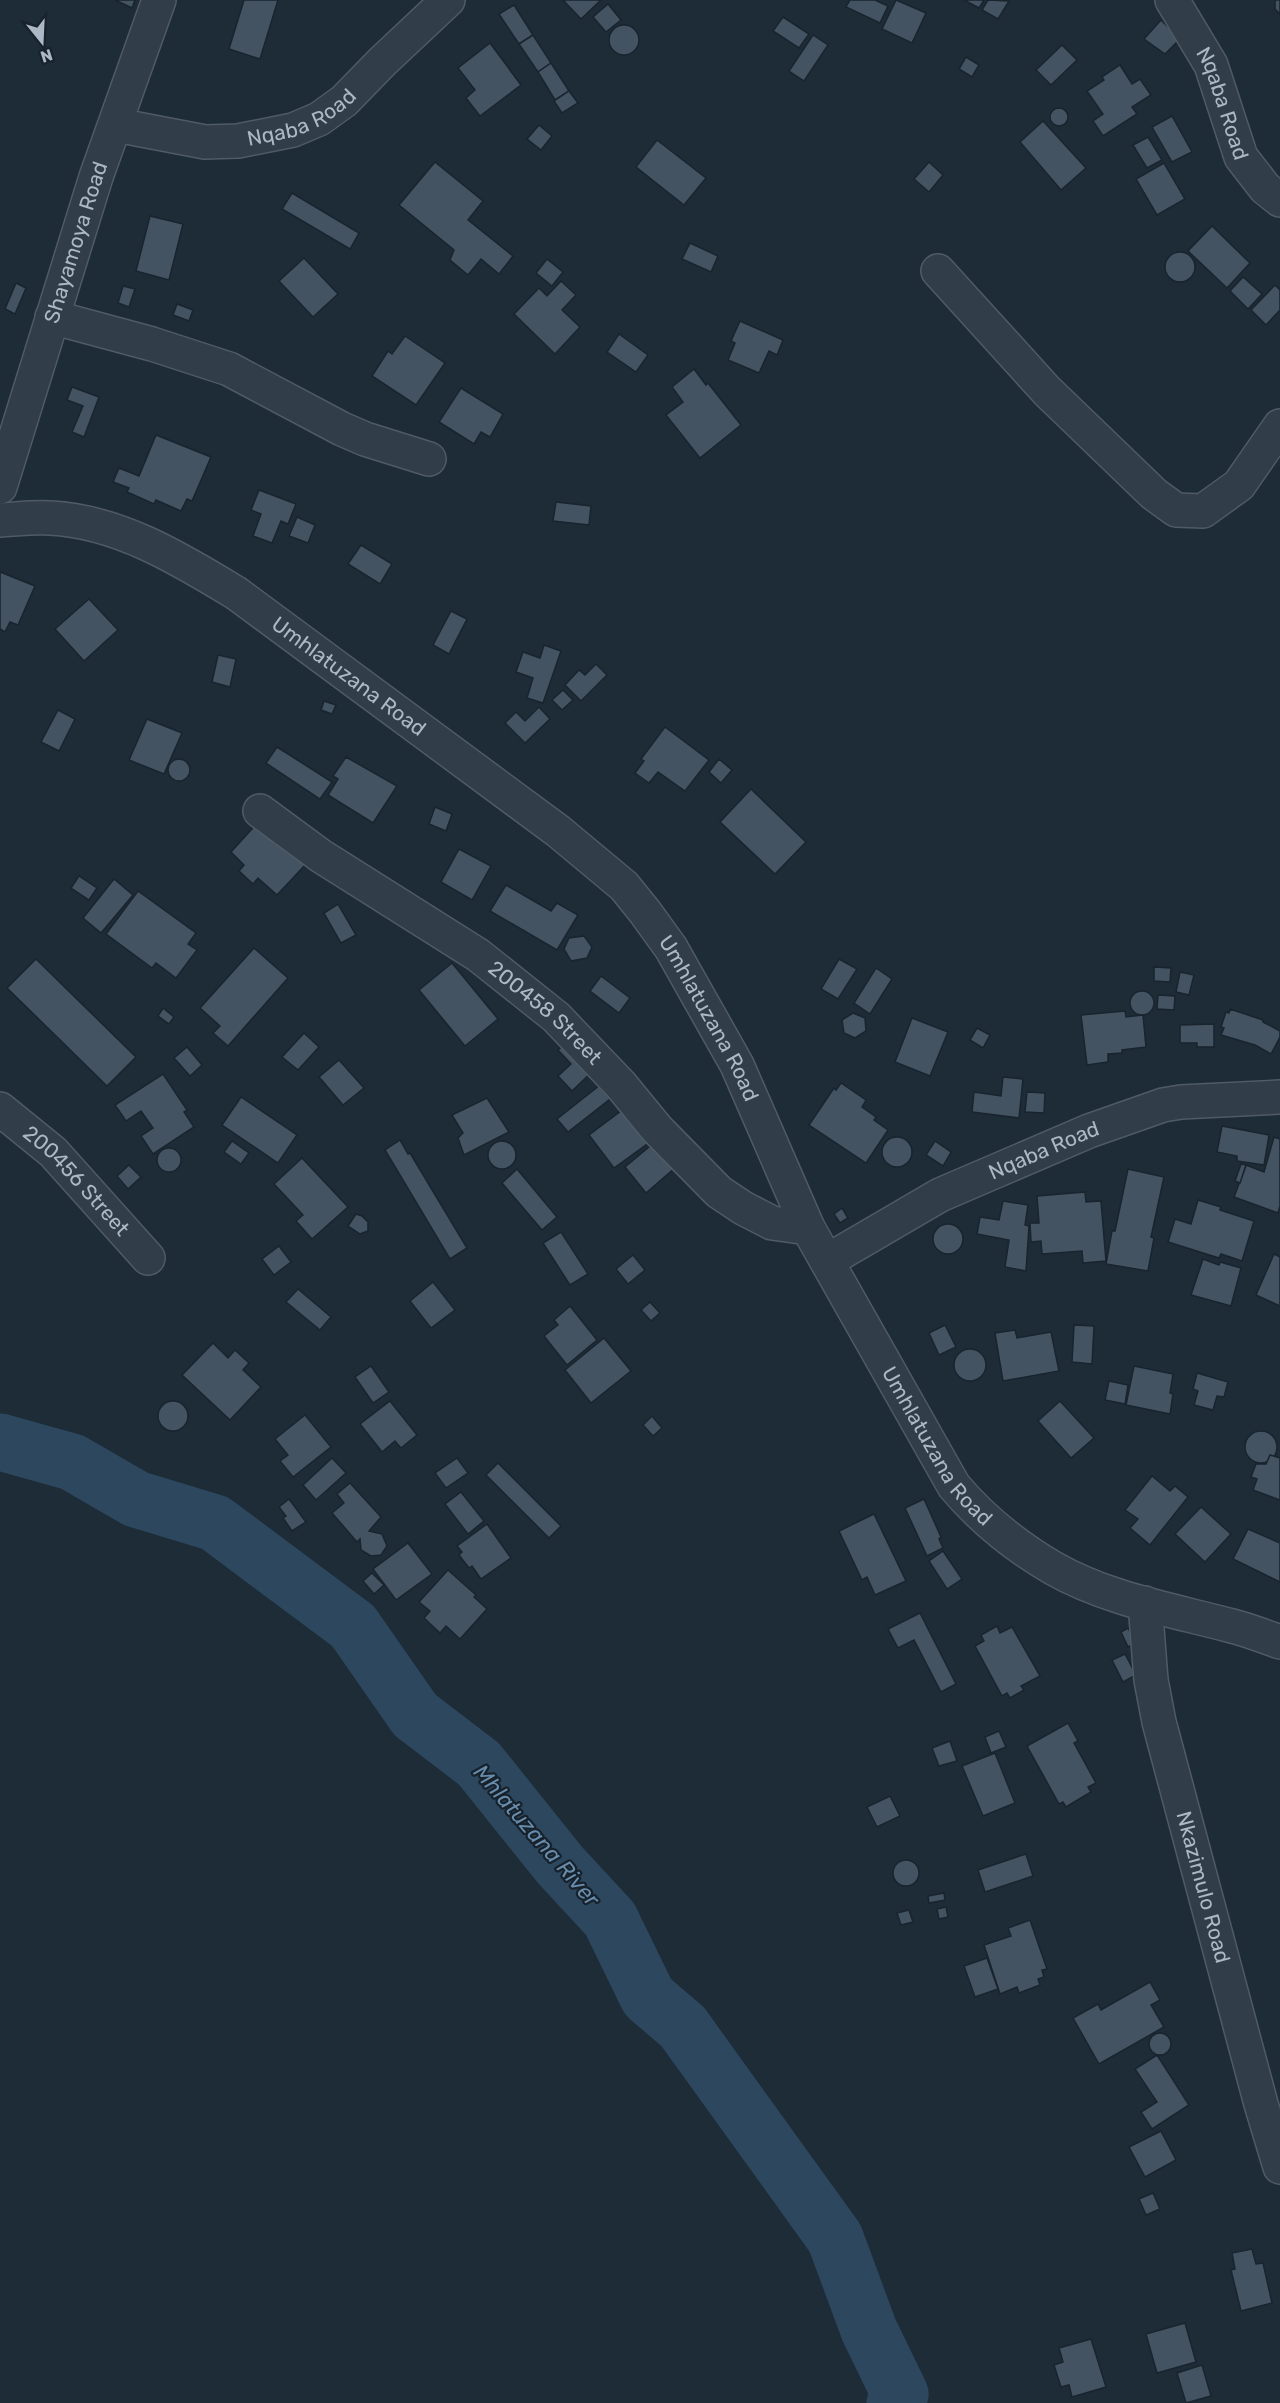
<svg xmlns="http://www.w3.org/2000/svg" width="1280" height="2403" font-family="Rubik,sans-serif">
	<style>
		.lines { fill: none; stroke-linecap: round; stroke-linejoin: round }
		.river { stroke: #2d485e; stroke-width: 57 }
		.building { fill: #435362; stroke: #19242e; stroke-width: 1.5 }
		.minor-casing { stroke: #4f5b66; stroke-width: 36 }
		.minor { stroke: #313d48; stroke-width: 33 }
		.labels { text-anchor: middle; stroke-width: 4.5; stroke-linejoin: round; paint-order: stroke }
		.street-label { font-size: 21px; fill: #abb8c5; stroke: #17222c }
		.water-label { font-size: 22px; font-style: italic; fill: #688dac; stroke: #17222c }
	</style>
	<rect width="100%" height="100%" fill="#1d2c37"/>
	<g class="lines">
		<path class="river" d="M0,1442L72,1462L136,1499L215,1523L353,1626L415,1715L479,1764L560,1865L610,1919L648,1997L683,2027L835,2238L869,2330L900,2394L895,2403"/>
	</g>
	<g class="building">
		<path d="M115,0H135L132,8Z"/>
		<path d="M244,0H278L260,59L229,49Z"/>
		<path d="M563,0H601L581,19Z"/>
		<path d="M850,0H875L888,6L880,23L846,7Z"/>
		<path d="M896,0L926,13L912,43L882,29Z"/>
		<path d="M964,0H984L979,8Z"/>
		<path d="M988,0L1009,1L998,19L982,10Z"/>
		<path d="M1275,0H1280V14L1275,9Z"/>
		<path d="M608,4L621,20L606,32L593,17Z"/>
		<path d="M514,5L533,35L519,44L499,14Z"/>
		<path d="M783,17L809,34L799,48L773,31Z"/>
		<path d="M1161,20L1180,39L1165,54L1144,39Z"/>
		<circle cx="624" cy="40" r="15"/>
		<path d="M533,35L551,63L538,72L519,44Z"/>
		<path d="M813,35L828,45L804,81L789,71Z"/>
		<path d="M490,43L521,85L480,116L466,98L475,90L458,68Z"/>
		<path d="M1062,45L1077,60L1051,85L1036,70Z"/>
		<path d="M966,57L979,65L972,77L959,69Z"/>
		<path d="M551,63L569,91L555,100L538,72Z"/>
		<path d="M1120,65L1132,84L1140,79L1151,95L1132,107L1137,114L1103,136L1093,121L1103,114L1087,91L1104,80L1102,77Z"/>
		<path d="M569,91L578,103L562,113L554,101Z"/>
		<circle cx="1059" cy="117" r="9"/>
		<path d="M1172,116L1192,152L1172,162L1152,127Z"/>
		<path d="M1043,121L1086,168L1061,190L1020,142Z"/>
		<path d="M539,125L552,136L541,150L527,139Z"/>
		<path d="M1148,137L1162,160L1147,168L1133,145Z"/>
		<path d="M657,140L706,178L684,205L636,167Z"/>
		<path d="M435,162L483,201L468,220L513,256L499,274L481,259L468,275L450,260L454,250L399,205Z"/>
		<path d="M929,162L943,175L929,192L914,179Z"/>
		<path d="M1164,163L1185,199L1157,215L1136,179Z"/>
		<path d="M292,193L359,233L350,249L282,209Z"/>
		<path d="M150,216L183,224L169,280L136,271Z"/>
		<path d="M1212,226L1250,263L1227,288L1188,251Z"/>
		<path d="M690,243L718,256L711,272L682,259Z"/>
		<circle cx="1180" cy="267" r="15"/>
		<path d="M304,258L338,294L313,317L279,281Z"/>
		<path d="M547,259L563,272L552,286L536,273Z"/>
		<path d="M1243,277L1262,294L1248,309L1230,291Z"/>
		<path d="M561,281L576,295L562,310L580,327L555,354L514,314L539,288L547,296Z"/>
		<path d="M16,283L26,288L15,314L5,309Z"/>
		<path d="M1275,285L1280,290V310L1266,325L1251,310Z"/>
		<path d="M123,286L135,289L129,307L118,303Z"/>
		<path d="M177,304L193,310L189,321L173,315Z"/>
		<path d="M740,321L783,340L777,355L769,351L759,373L728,360L735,343L731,341Z"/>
		<path d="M619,334L648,355L636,372L607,352Z"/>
		<path d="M405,336L445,363L416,405L372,376L388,351L392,354Z"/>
		<path d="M694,369L706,385L708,383L741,425L700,458L666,415L683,402L672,387Z"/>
		<path d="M72,387L99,397L84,437L72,432L83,406L67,400Z"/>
		<path d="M461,388L503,414L490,437L481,432L474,444L439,422Z"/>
		<path d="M156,435L211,457L192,501L187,499L181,511L156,500L154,504L127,492L129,488L113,482L119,468L139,476Z"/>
		<path d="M259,490L296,504L288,524L281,521L272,543L253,536L261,514L251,510Z"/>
		<path d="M556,502L591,506L589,525L553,521Z"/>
		<path d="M297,517L315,525L308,543L289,536Z"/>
		<path d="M361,545L392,564L380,584L348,564Z"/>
		<path d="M0,572L35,586L18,625L10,622L5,632L0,629Z"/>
		<path d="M89,599L118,630L84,661L55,629Z"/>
		<path d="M451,611L467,619L449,654L433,645Z"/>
		<path d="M544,645L561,651L543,703L527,698L533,678L516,672L523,652L540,658Z"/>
		<path d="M218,655L236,659L230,687L212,682Z"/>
		<path d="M596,664L607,675L581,701L565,685L579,670L585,675Z"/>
		<path d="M563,690L573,700L562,710L552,700Z"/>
		<path d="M324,701L336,705L332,714L321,710Z"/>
		<path d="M539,707L550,719L525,743L505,723L516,712L525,721Z"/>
		<path d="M58,710L75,719L59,751L41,742Z"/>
		<path d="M147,719L182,733L164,774L129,760Z"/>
		<path d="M665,727L709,760L685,791L658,772L649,783L635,773L644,761L641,759Z"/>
		<path d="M277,747L332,782L320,799L266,763Z"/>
		<path d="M346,757L397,786L373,823L328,795L338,779L333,776Z"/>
		<path d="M719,759L732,770L721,783L709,772Z"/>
		<circle cx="179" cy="770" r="11"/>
		<path d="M751,789L806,842L775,874L720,822Z"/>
		<path d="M435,807L452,814L446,831L429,824Z"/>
		<path d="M260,820L307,863L277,895L258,878L253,884L239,871L244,865L231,852Z"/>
		<path d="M459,849L491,866L472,900L441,882Z"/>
		<path d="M79,876L97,888L89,900L71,888Z"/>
		<path d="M114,879L133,895L101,933L83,918Z"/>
		<path d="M506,885L551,911L557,903L578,915L557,950L490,911Z"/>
		<path d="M138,891L196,933L188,944L197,950L176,978L156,963L152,968L106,934Z"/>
		<path d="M338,904L356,935L341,943L324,913Z"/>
		<path d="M584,936L592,947L587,958L571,961L564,949L569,938Z"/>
		<path d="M254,948L288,978L228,1046L213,1033L220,1026L200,1008Z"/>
		<path d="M36,959L136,1057L107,1086L7,988Z"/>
		<path d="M839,959L857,969L838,999L821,989Z"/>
		<path d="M452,963L498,1019L465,1046L419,990Z"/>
		<path d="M1154,967L1171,968L1170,982L1154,981Z"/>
		<path d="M876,968L892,979L870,1014L854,1003Z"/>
		<path d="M1180,972L1194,975L1189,995L1176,992Z"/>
		<path d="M601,976L630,998L619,1013L590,991Z"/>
		<circle cx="1142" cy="1003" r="12"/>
		<path d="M1158,995L1175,996L1174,1010L1157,1009Z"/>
		<path d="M163,1008L174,1017L169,1024L158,1016Z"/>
		<path d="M1230,1009L1263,1020V1022L1280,1031V1037L1271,1054L1255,1045L1221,1035L1224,1028L1221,1027L1226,1012L1229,1013Z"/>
		<path d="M1125,1011L1126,1017L1143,1015L1146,1047L1122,1050V1053L1108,1054V1062L1087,1065L1081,1015Z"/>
		<path d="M853,1013L865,1018L866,1031L855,1038L844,1033L842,1020Z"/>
		<path d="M912,1018L948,1032L930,1076L895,1062Z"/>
		<path d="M1214,1024V1047H1197V1043H1180V1025Z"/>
		<path d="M977,1028L990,1035L983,1048L970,1040Z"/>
		<path d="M304,1033L319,1047L298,1070L282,1057Z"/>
		<path d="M570,1039L597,1067L572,1091L558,1076L571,1064L558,1050Z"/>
		<path d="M187,1047L202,1065L190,1076L174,1058Z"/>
		<path d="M339,1060L364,1088L343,1105L319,1077Z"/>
		<path d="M163,1074L187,1110L184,1112L194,1127L153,1154L141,1136L153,1128L141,1111L126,1121L115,1105Z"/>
		<path d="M1003,1077L1023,1079L1019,1118L972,1112L974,1092L1001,1096Z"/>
		<path d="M609,1078L619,1092L568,1132L557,1119Z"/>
		<path d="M841,1083L866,1100L862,1107L876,1117L874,1120L888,1130L866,1163L809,1125L834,1088L836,1090Z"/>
		<path d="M1027,1092L1045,1093L1044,1113L1025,1112Z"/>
		<path d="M241,1097L297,1135L278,1163L222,1125Z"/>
		<path d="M487,1098L509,1132L464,1155L458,1138L463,1133L452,1115Z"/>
		<path d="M629,1105L654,1139L614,1168L589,1135Z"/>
		<path d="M1222,1126L1269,1135L1264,1165L1237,1161V1156L1217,1152Z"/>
		<circle cx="897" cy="1152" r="15"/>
		<path d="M1274,1137L1280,1139V1206L1278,1213L1234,1197L1246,1165L1264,1172Z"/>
		<path d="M400,1140L408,1154L410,1153L467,1248L450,1259L385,1150Z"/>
		<path d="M232,1141L249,1153L241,1164L224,1152Z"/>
		<path d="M935,1141L951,1152L943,1166L926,1155Z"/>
		<circle cx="502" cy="1155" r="14"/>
		<path d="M655,1142L676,1167L646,1193L625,1167Z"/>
		<circle cx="169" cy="1160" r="12"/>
		<path d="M302,1158L348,1207L312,1239L296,1221L303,1215L274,1184Z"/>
		<path d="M1241,1164L1246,1165L1240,1183L1235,1181Z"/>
		<path d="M129,1165L141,1177L128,1189L117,1176Z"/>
		<path d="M517,1169L557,1217L542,1230L502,1183Z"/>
		<path d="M1128,1169L1164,1177L1151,1237L1154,1238L1148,1271L1106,1264L1112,1231H1115Z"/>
		<path d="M1085,1192L1086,1202L1101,1201L1106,1261L1083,1263L1082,1251L1042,1254L1041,1241L1031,1242L1030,1223H1039L1037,1196Z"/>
		<path d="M1198,1200L1221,1207L1220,1210L1254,1221L1242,1261L1221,1254L1219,1258L1168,1242L1175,1219L1191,1224Z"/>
		<path d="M1003,1201L1028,1205L1025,1225L1029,1226L1026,1271L1005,1267L1009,1240L977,1234L980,1217L999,1220Z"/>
		<path d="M842,1208L848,1218L840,1223L834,1214Z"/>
		<path d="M356,1214L362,1216L368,1222V1231L360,1234L348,1226Z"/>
		<circle cx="948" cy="1239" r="15"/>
		<path d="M561,1232L588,1274L570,1285L543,1243Z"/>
		<path d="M279,1246L291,1262L274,1275L262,1259Z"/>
		<path d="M1274,1254L1280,1257V1306L1256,1295Z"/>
		<path d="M633,1255L645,1270L628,1284L616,1269Z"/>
		<path d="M1203,1259L1219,1265L1220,1262L1241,1268L1231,1306L1191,1295Z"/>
		<path d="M433,1282L455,1310L431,1328L410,1301Z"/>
		<path d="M298,1289L331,1317L320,1330L286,1302Z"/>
		<path d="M650,1302L660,1313L651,1321L641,1310Z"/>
		<path d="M570,1306L597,1340L567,1365L544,1336L558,1325L554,1320Z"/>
		<path d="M945,1325L956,1347L939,1355L929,1333Z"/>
		<path d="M1074,1325L1094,1326L1092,1364L1072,1362Z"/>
		<path d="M1015,1330L1017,1338L1051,1332L1059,1371L1003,1381L995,1333Z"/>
		<path d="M604,1338L631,1371L591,1403L565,1370Z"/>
		<path d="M213,1343L228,1358L235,1350L249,1363L243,1370L261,1387L230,1420L182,1375Z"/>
		<circle cx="970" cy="1365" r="16"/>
		<path d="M371,1366L389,1392L373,1403L355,1377Z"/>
		<path d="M1134,1366L1173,1374L1170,1393L1173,1394L1170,1414L1126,1405Z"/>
		<path d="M1197,1373L1228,1382L1224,1397L1217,1396L1213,1410L1194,1405L1198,1391L1193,1389Z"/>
		<path d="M1109,1381L1128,1385L1125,1404L1105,1400Z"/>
		<circle cx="173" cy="1416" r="15"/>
		<path d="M390,1401L417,1435L401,1448L395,1441L382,1452L360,1424Z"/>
		<path d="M1060,1401L1094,1438L1071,1458L1038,1421Z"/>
		<path d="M305,1415L331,1447L293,1477L280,1461L288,1455L275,1439Z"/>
		<path d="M652,1416L662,1428L653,1436L643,1425Z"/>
		<circle cx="1261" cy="1447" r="16"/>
		<path d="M1270,1455L1280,1458V1500L1253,1490L1257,1479L1251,1477L1256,1464H1266Z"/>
		<path d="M332,1458L346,1473L316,1500L303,1485Z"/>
		<path d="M457,1458L468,1473L446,1488L435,1473Z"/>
		<path d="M498,1463L561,1526L549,1538L486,1475Z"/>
		<path d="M1152,1476L1170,1491L1175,1486L1188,1497L1150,1545L1130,1528L1138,1519L1125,1510Z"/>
		<path d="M350,1483L381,1517L369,1531L382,1534L387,1546L381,1555L371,1556L361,1550L360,1539L357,1542L332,1513L344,1503L337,1494Z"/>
		<path d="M461,1492L484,1521L468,1534L445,1504Z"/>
		<path d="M289,1499L306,1522L292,1531L283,1518L286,1516L279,1507Z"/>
		<path d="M924,1499L941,1537L939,1539L943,1548L927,1556L905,1508Z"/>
		<path d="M1201,1507L1231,1534L1205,1562L1175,1534Z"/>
		<path d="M874,1514L906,1581L875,1595L867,1577L862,1580L839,1531Z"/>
		<path d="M487,1524L511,1558L481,1579L472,1566L469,1568L459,1555L462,1552L457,1546Z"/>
		<path d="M1248,1529L1280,1543V1582L1233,1559Z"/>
		<path d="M408,1543L432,1574L396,1600L373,1569Z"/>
		<path d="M943,1551L962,1579L947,1589L929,1561Z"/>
		<path d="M448,1570L476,1595L474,1597L487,1609L460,1639L446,1626L440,1633L424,1618L430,1611L419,1602Z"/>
		<path d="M372,1573L384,1585L374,1594L363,1581Z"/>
		<path d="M920,1613L956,1684L941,1692L914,1640L898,1648L888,1629Z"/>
		<path d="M997,1626L1000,1633L1012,1627L1040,1676L1021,1686L1024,1690L1010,1698L1007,1693L1002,1696L975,1646L984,1641L981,1635Z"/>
		<path d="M1128,1628L1136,1643L1128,1647L1121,1632Z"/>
		<path d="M1125,1654L1136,1675L1123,1682L1112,1660Z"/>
		<path d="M1068,1723L1078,1741L1074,1743L1096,1783L1088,1787L1091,1792L1066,1807L1063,1802L1059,1804L1027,1746Z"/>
		<path d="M999,1731L1006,1747L991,1753L985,1737Z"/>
		<path d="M950,1741L957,1761L939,1766L932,1748Z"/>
		<path d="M995,1753L1015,1803L983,1816L962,1766Z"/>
		<path d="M890,1796L900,1816L877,1827L867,1807Z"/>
		<path d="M1026,1854L1033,1876L985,1892L978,1870Z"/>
		<circle cx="906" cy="1873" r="13"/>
		<path d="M944,1893L945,1900L929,1903L928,1896Z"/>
		<path d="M946,1907L948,1917L939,1919L937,1909Z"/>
		<path d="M909,1910L913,1922L901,1925L897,1913Z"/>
		<path d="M1030,1920L1047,1969L1042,1970L1044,1977L1038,1979L1040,1985L1019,1993L1017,1987L1000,1994L984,1945L1011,1936L1008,1928Z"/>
		<path d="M987,1958L998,1989L975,1997L964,1966Z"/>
		<path d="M1150,1982L1160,2000L1151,2005L1164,2027L1099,2064L1073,2018L1098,2004L1101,2010Z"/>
		<circle cx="1160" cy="2044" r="11"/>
		<path d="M1157,2055L1189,2105L1152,2129L1141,2112L1157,2102L1135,2069Z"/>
		<path d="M1161,2131L1176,2160L1145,2177L1129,2147Z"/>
		<path d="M1153,2193L1160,2209L1146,2215L1139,2199Z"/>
		<path d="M1252,2249L1256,2264L1263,2263L1272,2303L1241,2311L1231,2270L1235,2269L1232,2253Z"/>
		<path d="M1185,2323L1196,2362L1157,2373L1146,2334Z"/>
		<path d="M1091,2339L1106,2387L1072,2397L1069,2385L1061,2387L1054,2365L1063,2362L1059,2348Z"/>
		<path d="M1202,2365L1211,2396L1186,2403L1177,2373Z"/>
	</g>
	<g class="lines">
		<defs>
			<g id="minor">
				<path id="s1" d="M1172,0L1211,65L1241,157L1265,188L1280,200"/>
				<path id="s2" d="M116,125L205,142L238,141L293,130L319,119L344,101L382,62L448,0"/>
				<path d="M938,271L1047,391L1154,494L1176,510L1203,511L1239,485L1280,426"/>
				<path d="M52,317L152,344L229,369L342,429L365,439L429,459"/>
				<path id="s3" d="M0,487L96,177L159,0"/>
				<path id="s4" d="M0,520C17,519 34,517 50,518C118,521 180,559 236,593L558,831L624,886L645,912L671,948L737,1065L808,1228L954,1486C981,1518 1017,1547 1053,1568C1107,1599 1172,1610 1232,1626C1248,1630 1264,1636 1280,1642"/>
				<path id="s5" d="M260,811L321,856L478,955L556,1017L621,1085L657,1129L719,1192L743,1208L772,1223L808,1228"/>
				<path id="s6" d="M0,1109L53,1152L148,1258"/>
				<path id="s7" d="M827,1261L940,1195L1089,1131L1163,1105L1181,1102L1280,1097"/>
				<path id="s8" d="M1145,1603L1151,1680L1159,1722L1261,2104L1280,2167"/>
			</g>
		</defs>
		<use href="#minor" class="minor-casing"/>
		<use href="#minor" class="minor"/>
	</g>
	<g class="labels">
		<g class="street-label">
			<text dy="7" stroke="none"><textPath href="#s1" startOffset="116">Nqaba Road</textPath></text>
			<text dy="7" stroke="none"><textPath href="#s2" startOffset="192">Nqaba Road</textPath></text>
			<text dy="7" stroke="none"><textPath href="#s3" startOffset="256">Shayamoya Road</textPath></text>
			<text dy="7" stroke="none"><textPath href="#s4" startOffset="393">Umhlatuzana Road</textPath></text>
			<text dy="7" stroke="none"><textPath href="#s5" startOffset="350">200458 Street</textPath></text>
			<text dy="7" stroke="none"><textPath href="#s4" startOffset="897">Umhlatuzana Road</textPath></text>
			<text dy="7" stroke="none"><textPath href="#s7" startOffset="244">Nqaba Road</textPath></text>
			<text dy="7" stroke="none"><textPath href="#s6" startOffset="105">200456 Street</textPath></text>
			<text dy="7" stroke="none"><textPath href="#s4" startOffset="1383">Umhlatuzana Road</textPath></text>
			<text dy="7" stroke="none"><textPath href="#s8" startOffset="291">Nkazimulo Road</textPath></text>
		</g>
		<g class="water-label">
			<text transform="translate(537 1835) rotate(49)" y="8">Mhlatuzana River</text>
		</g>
	</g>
	<g transform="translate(42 42) rotate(162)" stroke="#17222c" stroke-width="4.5" paint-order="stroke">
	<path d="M0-4.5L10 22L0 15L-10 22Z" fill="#abb8c5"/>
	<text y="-9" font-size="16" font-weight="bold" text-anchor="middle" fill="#abb8c5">N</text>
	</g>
</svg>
